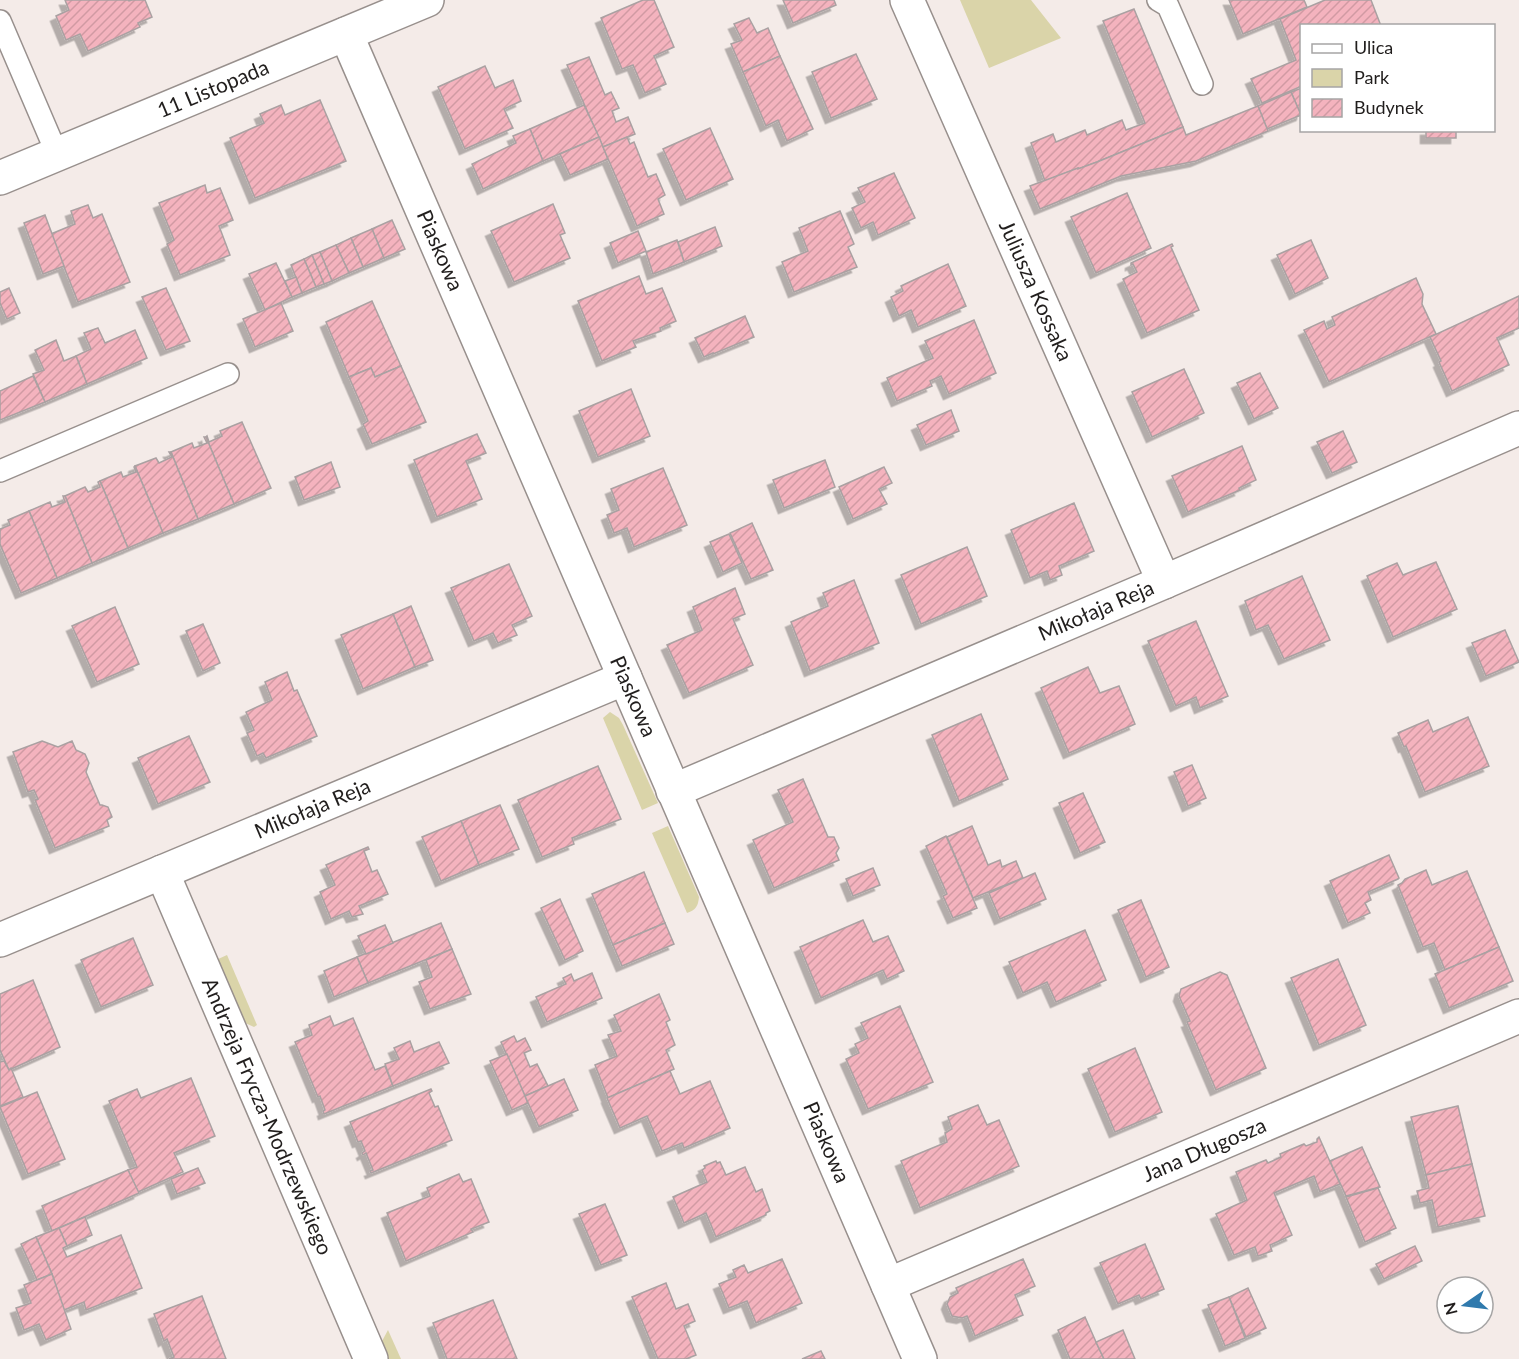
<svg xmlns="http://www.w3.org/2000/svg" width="1519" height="1359" font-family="Lato,sans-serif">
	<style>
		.green { fill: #dad4a9 }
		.building { fill: url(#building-hatch); stroke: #aaa1a2; stroke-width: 1.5; filter: url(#shadow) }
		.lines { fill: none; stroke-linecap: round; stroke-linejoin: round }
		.lane-casing { stroke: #98908d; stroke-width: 24 }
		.street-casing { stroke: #98908d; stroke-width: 36 }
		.lane { stroke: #fff; stroke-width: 21 }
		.street { stroke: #fff; stroke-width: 33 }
		.labels { text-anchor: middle; stroke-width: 5; stroke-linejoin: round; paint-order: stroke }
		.street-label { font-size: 21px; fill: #211e1d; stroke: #fff }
	</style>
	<defs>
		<pattern id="building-hatch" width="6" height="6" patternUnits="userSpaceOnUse" patternTransform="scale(1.5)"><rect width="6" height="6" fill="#f4b3be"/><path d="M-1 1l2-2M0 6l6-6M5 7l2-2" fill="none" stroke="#d19aa3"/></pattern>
		<filter id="shadow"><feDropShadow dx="-5.5" dy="5.5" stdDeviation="0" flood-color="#0004"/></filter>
	</defs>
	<rect width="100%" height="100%" fill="#f4ebe8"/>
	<g class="green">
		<path d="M960,0H1031L1061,38L989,68Z"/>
		<path d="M610,712L619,718L623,725L658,803L642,810L603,718Z"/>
		<path d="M668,826L699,897C698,906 696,910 687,913L652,833Z"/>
		<path d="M227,955L257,1025L254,1027L243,1022L216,960Z"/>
		<path d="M388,1330L401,1359H388L381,1343Z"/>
	</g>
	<g class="building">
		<path d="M65,0H128L129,1L132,0H145L152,17L138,23L140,27L88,51L80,34L66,40L56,16L69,10Z"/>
		<path d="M643,0H654L674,47L654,56L666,84L645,93L633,65L622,69L601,18Z"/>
		<path d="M783,0H834L836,5L793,23Z"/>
		<path d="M1229,0H1304L1307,7L1243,34Z"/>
		<path d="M1325,0H1371L1381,26H1302V86L1262,103L1251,79L1296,60L1280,19Z"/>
		<path d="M1134,9L1183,127L1097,162L1078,169V168L1045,181L1031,143L1053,134L1056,142L1085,130L1087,135L1122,120L1126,130L1145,123L1103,21Z"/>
		<path d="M749,18L757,33L768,28L780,56L743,72L731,44L742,40L734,24Z"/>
		<path d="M856,54L877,99L831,118L812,72Z"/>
		<path d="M780,56L813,129L787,141L778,120L766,126L743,72Z"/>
		<path d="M589,57L605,95L611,92L619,108L612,111L616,122L628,117L635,134L603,147L567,65Z"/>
		<path d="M485,66L495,88L513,80L521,101L504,109L513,128L465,149L438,87Z"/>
		<path d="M1302,88V114L1301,115L1291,92Z"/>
		<path d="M1291,92L1301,115L1267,129L1258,106Z"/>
		<path d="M320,100L346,161L255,198L230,138L264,123L260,114L281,105L285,115Z"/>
		<path d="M584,105L599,137L543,161L530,129Z"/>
		<path d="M1258,106L1268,131L1196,161L1121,176L1040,209L1030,186L1078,168V169L1097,162L1183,127L1186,135Z"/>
		<path d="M710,128L733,179L686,200L663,149Z"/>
		<path d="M530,129L543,161L483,189L472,164L516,143L513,136Z"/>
		<rect x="1426" y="130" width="30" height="8"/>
		<path d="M599,137L608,159L570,175L560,154Z"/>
		<path d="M627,137L630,144L634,142L648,177L656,174L665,195L658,199L664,214L637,226L603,147Z"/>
		<path d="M894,173L915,218L878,235L873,222L861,228L852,208L865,202L858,188Z"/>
		<path d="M205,185L207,193L220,188L233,220L219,226L230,255L180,275L167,244L174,240L159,203Z"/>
		<path d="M1127,193L1151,248L1096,273L1071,217Z"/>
		<path d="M553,204L565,233L560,235L570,258L514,282L491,231Z"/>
		<path d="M88,205L93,218L102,214L130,282L78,302L51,234L75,224L71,211Z"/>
		<path d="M840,211L854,244L848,247L857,267L794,292L782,262L808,251L799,228Z"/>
		<path d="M45,215L64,266L43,274L24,223Z"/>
		<path d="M392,220L405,249L384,258L372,229Z"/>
		<path d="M715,227L722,246L684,262L678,242Z"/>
		<path d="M372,229L384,258L363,267L351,238Z"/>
		<path d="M638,231L646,251L618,263L610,243Z"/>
		<path d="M351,238L363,267L349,273L336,245Z"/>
		<path d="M677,240L684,262L653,274L646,252Z"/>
		<path d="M1311,240L1328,278L1295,294L1277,255Z"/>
		<path d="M1172,244L1173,246L1171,247L1199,310L1147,333L1123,279L1137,272L1133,264L1131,265V263Z"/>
		<path d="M336,245L349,273L332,281L320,252Z"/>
		<path d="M320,252L332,281L324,284L312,255Z"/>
		<path d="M312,255L324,284L316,287L304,259Z"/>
		<path d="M304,259L316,287L302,293L291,265Z"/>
		<path d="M276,263L292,297L265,310L249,274Z"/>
		<path d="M948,264L966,306L918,327L911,310L899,316L891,297L903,291L901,286Z"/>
		<path d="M639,276L646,294L662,288L676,321L660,328L661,331L633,341L636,347L602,361L578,301Z"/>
		<path d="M296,277L302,293L292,297L285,281Z"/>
		<path d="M1416,278L1423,294L1422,304L1436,334L1329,382L1304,330L1324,321L1327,329L1335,325L1332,317Z"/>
		<path d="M9,288L20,313L7,319L0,303V292Z"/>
		<path d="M166,288L190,341L166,350L142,297Z"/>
		<path d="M1519,296V328L1497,338L1509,365L1452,391L1439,362L1441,361L1430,337Z"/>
		<path d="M372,301L401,366L375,377L371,368L349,377L326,322Z"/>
		<path d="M281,303L293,331L255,347L243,319Z"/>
		<path d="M745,316L754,337L713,354V353L704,357L695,338Z"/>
		<path d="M974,320L996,373L949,394L941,376L930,381L932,386L897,401L887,378L933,358L925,341Z"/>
		<path d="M98,328L105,343L135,330L147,358L87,384L76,356L91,349L84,333Z"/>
		<path d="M56,340L64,361L76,356L87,384L45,402L33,374L44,370L35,350Z"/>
		<path d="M401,366L426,422L372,444L363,424L368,421L349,377L371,368L375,377Z"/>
		<path d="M1184,369L1204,413L1152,437L1132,392Z"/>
		<path d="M1260,373L1278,408L1254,419L1237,383Z"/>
		<path d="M33,376L45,402L0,420V391Z"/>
		<path d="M631,389L650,436L598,457L579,411Z"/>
		<path d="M951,410L959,431L926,445L917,425Z"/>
		<path d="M242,422L271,488L234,504L206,437L207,436L209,442L222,436L220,431Z"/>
		<path d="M1343,431L1357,462L1332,473L1317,442Z"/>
		<path d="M477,434L486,453L466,461L482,499L437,517L414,460Z"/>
		<path d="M204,437H206L234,504L198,519L171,452L192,443L194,448L207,443Z"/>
		<path d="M1242,446L1256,480L1239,488L1240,490L1188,512L1172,476Z"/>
		<path d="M169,452H171L198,519L163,533L135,466L156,458L159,463L172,457Z"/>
		<path d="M825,460L835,487L784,508L773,480Z"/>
		<path d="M331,462L340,487L304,500L295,477Z"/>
		<path d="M135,466L163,533L128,548L100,481L121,472L123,477L136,472L134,467Z"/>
		<path d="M884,467L892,483L879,489L887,504L853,519L839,487Z"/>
		<path d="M663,468L687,525L634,547L627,528L614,533L607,515L619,510L611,489Z"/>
		<path d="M100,481L128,548L92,563L65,496L85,487L88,492L100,487L98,482Z"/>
		<path d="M63,496H65L92,563L57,578L29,511L50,502L52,507L65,502Z"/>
		<path d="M1074,503L1094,551L1059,566L1062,575L1050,580L1047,571L1030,578L1011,530Z"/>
		<path d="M29,511L57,578L21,593L0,544V529L10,525L8,520Z"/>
		<path d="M752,523L773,570L751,579L730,533Z"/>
		<path d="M729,534L742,563L723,572L710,542Z"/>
		<path d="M967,547L987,596L921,624L901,575Z"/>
		<path d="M1436,562L1457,609L1393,637L1367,576L1397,563L1403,575Z"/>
		<path d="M509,564L532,616L512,625L517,635L498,643L493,633L474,641L451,588Z"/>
		<path d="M1302,576L1330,640L1284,659L1268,625L1256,630L1245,601Z"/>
		<path d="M854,580L879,643L810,671L791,622L828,606L823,593Z"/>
		<path d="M735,588L745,614L733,619L753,665L689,693L667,645L702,630L693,607Z"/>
		<path d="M411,606L433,660L415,667L393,614Z"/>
		<path d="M115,607L139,664L97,682L72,626Z"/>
		<path d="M393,614L415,667L363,689L341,635Z"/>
		<path d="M1196,621L1228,696L1200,708L1196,697L1176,706L1148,641Z"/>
		<path d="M203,624L220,663L203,671L186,631Z"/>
		<path d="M1505,630L1519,662L1486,676L1472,643Z"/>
		<path d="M1088,667L1100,693L1119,686L1135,724L1069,753L1041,688Z"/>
		<path d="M287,672L294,691L297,690L317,736L266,758L263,753L257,756L247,733L254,730L246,712L272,700L265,682Z"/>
		<path d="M981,714L1008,779L959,801L932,735Z"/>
		<path d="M1468,717L1489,766L1425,792L1406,746L1404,747L1398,733L1428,720L1433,732Z"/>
		<path d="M189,736L210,782L158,804L138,758Z"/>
		<path d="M42,741L58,747L72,741L76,750L85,754L89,763L86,772L100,805H102L108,807L112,817L107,820L109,826L55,848L35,800L38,799L34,790L28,792L13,752Z"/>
		<path d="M1192,765L1206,798L1188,806L1174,772Z"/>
		<path d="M598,766L621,819L572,838L574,844L542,857L518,800Z"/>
		<path d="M803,779L828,837H834L839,848L836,853L839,860L774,888L753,840L793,822L778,790Z"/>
		<path d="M1083,793L1105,842L1080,853L1059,803Z"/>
		<path d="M500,805L519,849L479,865L461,821Z"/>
		<path d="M461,821L479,865L441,881L422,837Z"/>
		<path d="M972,826L988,865L1000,860L1002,867L1016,861L1023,878L973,898L947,837Z"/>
		<path d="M946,836L977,908L953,918L943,896L947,894L926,846Z"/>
		<path d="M368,847L369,849L364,851L372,872L377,870L388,894L359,906L363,914L352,917L349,911L331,919L320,892L335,885L326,865Z"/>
		<path d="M1389,855L1399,878L1398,879L1368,892L1371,900L1365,903L1370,913L1348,923L1330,881Z"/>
		<path d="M873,868L880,885L853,896L846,879Z"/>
		<path d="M1426,870L1432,885L1467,871L1499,947L1445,970L1434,943L1423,947L1398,885L1402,883L1405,879Z"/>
		<path d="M644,872L665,923L613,945L592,894Z"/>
		<path d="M1035,873L1046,899L1000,919L989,893Z"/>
		<path d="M560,899L583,951L565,960L541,908Z"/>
		<path d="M1141,900L1169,967L1146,977L1118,910Z"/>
		<path d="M863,920L873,942L888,936L904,971L887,979L883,970L821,998L800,947Z"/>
		<path d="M441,923L452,949L368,983L357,957Z"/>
		<path d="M665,923L674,944L622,966L613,945Z"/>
		<path d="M385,925L393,943L366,954L358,936Z"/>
		<path d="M1085,930L1106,980L1056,1002L1047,982L1023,993L1009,962Z"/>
		<path d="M133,938L153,985L101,1007L81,960Z"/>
		<path d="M1499,947L1513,981L1449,1008L1435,974Z"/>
		<path d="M452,949L471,994L430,1009L419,982L432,977L426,960Z"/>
		<path d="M357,957L368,983L334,997L324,971Z"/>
		<path d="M1338,959L1366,1025L1319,1045L1291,978Z"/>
		<path d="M1220,972L1227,975L1266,1068L1216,1090L1187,1022L1190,1021L1179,996L1181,989Z"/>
		<path d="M592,973L602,998L547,1022L536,997L566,984L563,978L571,974L574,981Z"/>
		<path d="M33,980L60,1047L9,1070L0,1050V994Z"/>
		<path d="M659,994L670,1020L666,1022L675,1045L666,1050L674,1069L608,1098L595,1065L617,1056L608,1035L621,1031L614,1015Z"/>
		<path d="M900,1006L933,1082L868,1109L846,1059L859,1053L855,1044L868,1038L861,1023Z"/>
		<path d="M330,1016L334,1026L353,1018L375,1070L385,1066L393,1086L324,1114L323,1111L325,1110L320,1096L318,1097L295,1042L312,1035L309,1025Z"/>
		<path d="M514,1036L517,1042L525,1038L531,1050L524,1053L530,1067L537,1064L548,1086L525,1096L501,1042Z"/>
		<path d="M410,1041L414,1052L439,1042L449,1063L393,1086L385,1064L399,1059L394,1048Z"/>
		<path d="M1135,1048L1162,1112L1115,1132L1088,1069Z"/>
		<path d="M507,1054L528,1103L512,1110L490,1061Z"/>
		<path d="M4,1061L9,1070L11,1068L23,1097L0,1106V1062Z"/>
		<path d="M670,1071L680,1094L710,1081L730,1128L684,1148L682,1143L662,1151L647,1116L620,1128L607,1098Z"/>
		<path d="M191,1078L215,1136L174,1153L183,1172L138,1192L128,1170L137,1167L109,1101L137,1089L141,1098Z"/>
		<path d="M564,1079L578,1110L539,1127L525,1096Z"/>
		<path d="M431,1089L432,1091L429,1093L435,1107L438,1106L452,1140L371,1173L370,1171L373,1170L366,1153L363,1155L362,1153L365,1151L361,1141L358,1142L350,1122Z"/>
		<path d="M37,1092L65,1159L28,1174L0,1107Z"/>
		<path d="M978,1105L987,1125L999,1120L1019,1166L920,1208L901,1161L947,1142L945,1133L952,1129L948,1117Z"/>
		<path d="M1458,1106L1472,1164L1426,1175L1411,1117Z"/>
		<path d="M1319,1137L1340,1184L1320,1192L1314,1176L1274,1193L1292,1235L1270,1245L1272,1251L1258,1256L1255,1247L1234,1255L1216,1214L1247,1200L1236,1172L1266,1160L1268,1163L1281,1157L1280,1154L1304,1144L1306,1146L1317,1142V1139Z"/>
		<path d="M1362,1147L1380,1187L1346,1196L1330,1161Z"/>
		<path d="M716,1161L717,1163L720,1162L726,1175L745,1167L756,1192L762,1189L770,1211L766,1213V1215L716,1237L706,1213L684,1223L673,1197L707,1182L702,1170L705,1168L704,1166Z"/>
		<path d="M1472,1164L1485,1216L1438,1227L1432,1200L1420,1203L1417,1191L1429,1188L1426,1175Z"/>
		<path d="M198,1168L205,1183L177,1194L171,1179Z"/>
		<path d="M128,1170L139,1193L52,1231L42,1206Z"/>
		<path d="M459,1174L463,1182L471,1179L489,1222L471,1229L473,1232L406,1261L387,1213L430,1196L427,1188Z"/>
		<path d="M1378,1188L1396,1228L1365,1242L1346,1197Z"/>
		<path d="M605,1204L627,1255L601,1265L579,1214Z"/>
		<path d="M85,1217L92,1235L67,1246L59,1228Z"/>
		<path d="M59,1228L67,1246L63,1248L67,1257L121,1235L142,1288L86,1310L84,1302L64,1310L52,1274L36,1237Z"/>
		<path d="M36,1237L52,1274L37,1280L21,1244Z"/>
		<path d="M1145,1244L1164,1289L1141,1299L1139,1295L1118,1304L1100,1263Z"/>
		<path d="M1415,1246L1422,1261L1384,1279L1376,1264Z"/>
		<path d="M782,1259L802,1303L756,1323L747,1301L729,1308L719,1284L736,1277L733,1270L744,1265L748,1273Z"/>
		<path d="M1023,1259L1035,1286L1015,1295L1023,1315L975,1336L967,1316L962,1318L952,1316L947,1304L950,1297L958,1293L956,1288Z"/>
		<path d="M52,1274L71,1329L46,1340L39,1324L24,1330L16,1308L31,1303L24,1285Z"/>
		<path d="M666,1283L676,1309L688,1304L695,1321L684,1326L696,1355L686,1359H658L632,1297Z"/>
		<path d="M1248,1288L1266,1328L1246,1337L1229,1297Z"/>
		<path d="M202,1296L226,1359H169L174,1357L167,1339L164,1341L154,1314Z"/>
		<path d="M1229,1297L1245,1338L1225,1346L1208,1305Z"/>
		<path d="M493,1300L517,1359H447L433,1323Z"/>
		<path d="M1085,1317L1096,1342L1104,1359H1070L1058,1330Z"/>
		<path d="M1123,1330L1135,1359H1104L1096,1342Z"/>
		<path d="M821,1351L825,1359H802Z"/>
	</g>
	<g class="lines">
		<defs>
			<g id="lane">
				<path d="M1158,0L1168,6L1202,84"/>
				<path d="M0,21L57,154"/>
				<path d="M0,471L228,374"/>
			</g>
			<g id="street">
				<path id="s1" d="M907,0L1164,582"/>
				<path id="s2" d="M346,34L920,1359"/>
				<path id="s3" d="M0,178L427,0"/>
				<path id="s4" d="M673,791L1164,582L1519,428"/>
				<path id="s5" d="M162,872L371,1359"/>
				<path id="s6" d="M0,940L625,678"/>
				<path id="s7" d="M888,1285L1519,1016"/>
			</g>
		</defs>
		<use href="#lane" class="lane-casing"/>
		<use href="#street" class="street-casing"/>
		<use href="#lane" class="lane"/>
		<use href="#street" class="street"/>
	</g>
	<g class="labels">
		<g class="street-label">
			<text dy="7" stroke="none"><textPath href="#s3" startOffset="231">11 Listopada</textPath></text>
			<text dy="7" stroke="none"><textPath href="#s2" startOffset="236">Piaskowa</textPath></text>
			<text dy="7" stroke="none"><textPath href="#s1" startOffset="318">Juliusza Kossaka</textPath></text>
			<text dy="7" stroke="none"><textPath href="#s4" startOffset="460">Mikołaja Reja</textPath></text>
			<text dy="7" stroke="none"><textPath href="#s2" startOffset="722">Piaskowa</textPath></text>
			<text dy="7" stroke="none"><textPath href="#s6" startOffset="339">Mikołaja Reja</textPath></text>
			<text dy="7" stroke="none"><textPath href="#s5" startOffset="266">Andrzeja Frycza-Modrzewskiego</textPath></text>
			<text dy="7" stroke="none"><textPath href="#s2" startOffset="1208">Piaskowa</textPath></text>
			<text dy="7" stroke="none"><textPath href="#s7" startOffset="344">Jana Długosza</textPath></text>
		</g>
	</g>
	<rect x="1300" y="24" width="195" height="108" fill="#ffffff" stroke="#a6a5a5" stroke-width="1.5"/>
	<rect x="1312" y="44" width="30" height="9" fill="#ffffff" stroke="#a6a5a5" stroke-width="1.5"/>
	<text x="1354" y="54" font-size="18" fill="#211e1d">Ulica</text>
	<rect x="1312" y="69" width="30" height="18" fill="#dad4a9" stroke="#a6a5a5" stroke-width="1.5"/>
	<text x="1354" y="84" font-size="18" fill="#211e1d">Park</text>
	<rect x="1312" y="99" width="30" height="18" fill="url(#building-hatch)" stroke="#a6a5a5" stroke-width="1.5"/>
	<text x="1354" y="114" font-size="18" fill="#211e1d">Budynek</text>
	<g transform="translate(1465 1305) rotate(256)"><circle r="28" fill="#ffffff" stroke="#a6a5a5" stroke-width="1.5"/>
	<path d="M0-4.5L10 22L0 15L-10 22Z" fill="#307aad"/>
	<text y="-9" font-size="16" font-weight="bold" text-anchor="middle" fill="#211e1d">N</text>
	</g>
</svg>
